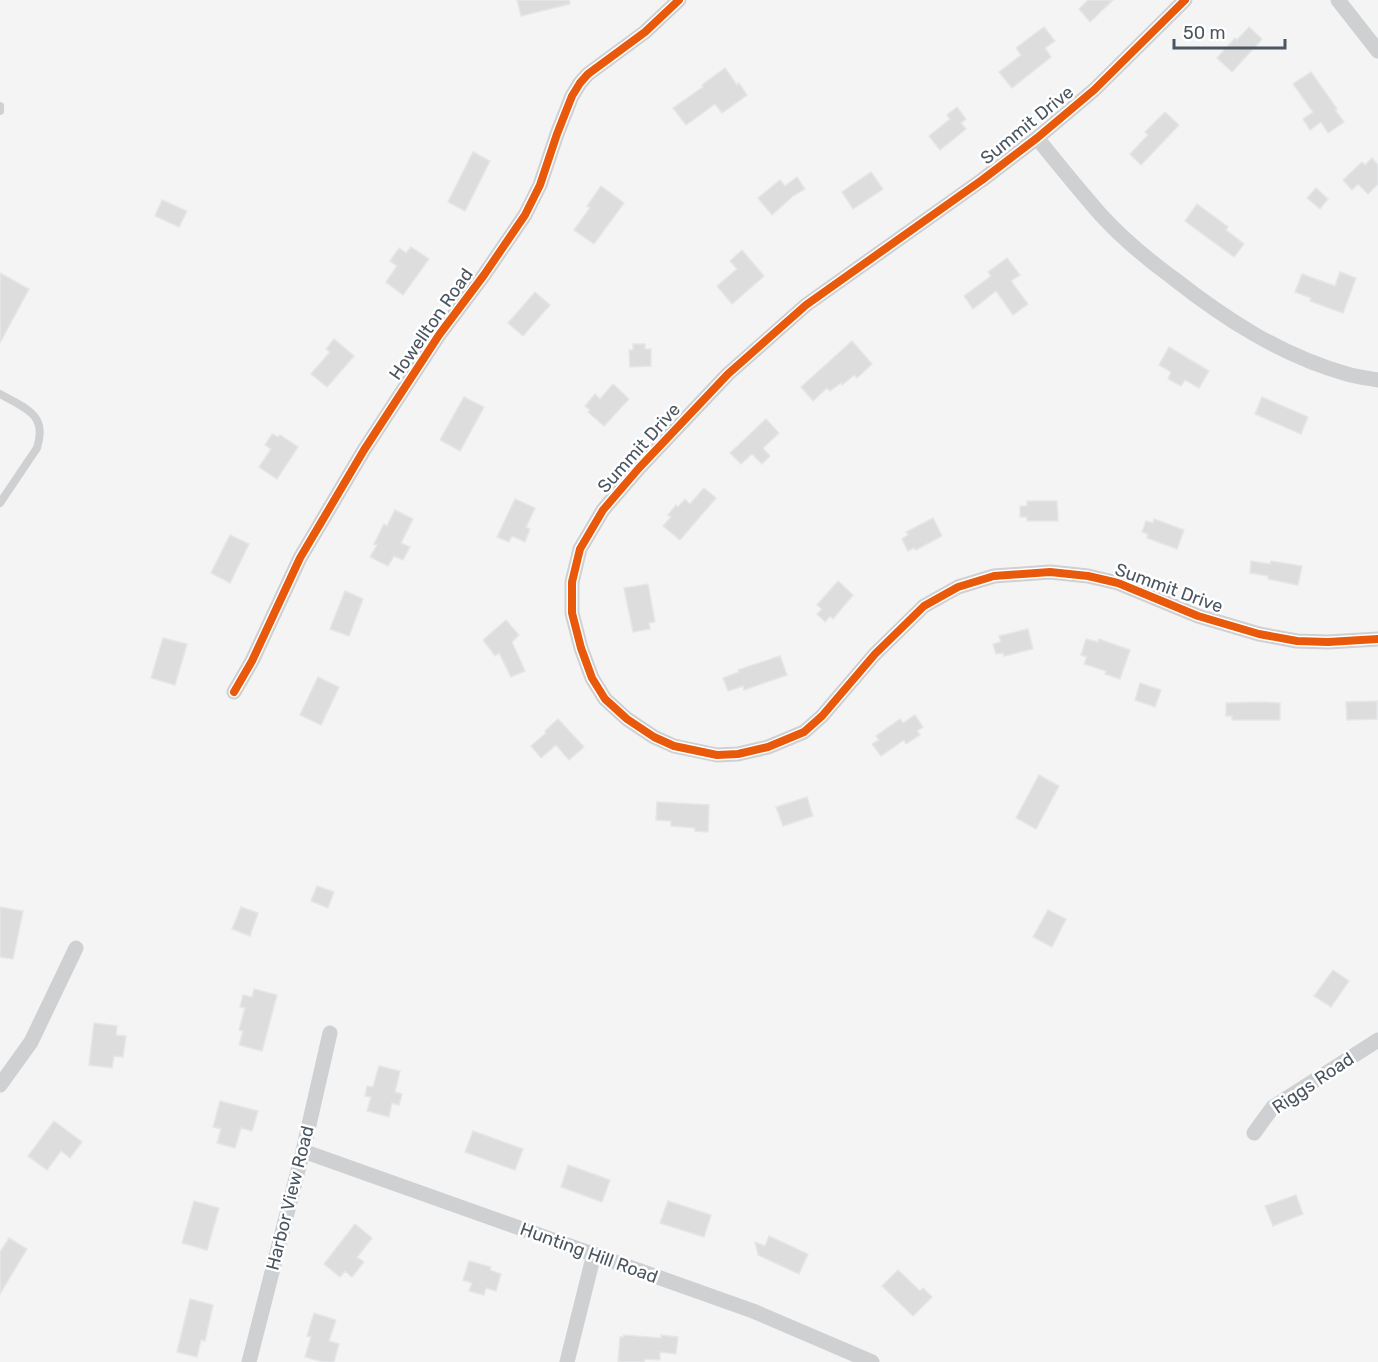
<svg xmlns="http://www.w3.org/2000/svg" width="1378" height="1362" font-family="Rubik,sans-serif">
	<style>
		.building { fill: #ddddde; stroke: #e5e6e7; stroke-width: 1.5 }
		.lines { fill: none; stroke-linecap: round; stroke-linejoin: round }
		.service { stroke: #ced0d2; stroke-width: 8 }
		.minor { stroke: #ced0d2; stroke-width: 15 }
		.cycleway-casing { stroke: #fff; stroke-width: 11 }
		.cycleway { stroke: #e8590c; stroke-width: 8 }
		.labels { text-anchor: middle; stroke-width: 5; stroke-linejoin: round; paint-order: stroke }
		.street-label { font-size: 18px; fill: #4a5661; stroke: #fff }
	</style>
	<rect width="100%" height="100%" fill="#f4f4f4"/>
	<g class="building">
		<path d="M517,0H569L570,4L521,16Z"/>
		<path d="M1088,0H1113L1090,22L1079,9Z"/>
		<path d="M1044,27L1055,41L1045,48L1051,57L1012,88L999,72L1021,55L1016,48Z"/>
		<path d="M1249,27L1262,39L1232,72L1217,58L1235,38L1237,40Z"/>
		<path d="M725,68L737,85L739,83L747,95L722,113L715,104L686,125L673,108L703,87L702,85Z"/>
		<path d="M1311,72L1337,109L1335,110L1344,122L1328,133L1321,122L1310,130L1303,119L1313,112L1293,84Z"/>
		<path d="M957,107L966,119L961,123L966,129L940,150L929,136L950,119L947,115Z"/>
		<path d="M1165,112L1179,125L1141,165L1130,154L1148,135L1145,132Z"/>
		<path d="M473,152L490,161L465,211L448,202Z"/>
		<path d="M1372,158L1378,165V184L1368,194L1358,184L1352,190L1343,180L1362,162L1365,165Z"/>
		<path d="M871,172L883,189L853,209L842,192Z"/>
		<path d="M797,177L805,189L793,196L772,215L758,198L780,180L785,186Z"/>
		<path d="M601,186L624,203L594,244L574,230L590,208L587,206Z"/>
		<path d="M1316,188L1328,199L1320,209L1307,198Z"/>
		<path d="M162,200L187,211L179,227L155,216Z"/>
		<path d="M1197,204L1228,227L1226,230L1244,244L1234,257L1185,221Z"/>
		<path d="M411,247L429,259L403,295L386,282L397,266L390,261L399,248L406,253Z"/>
		<path d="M742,250L764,276L732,304L717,286L737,269L730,261Z"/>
		<path d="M1007,258L1020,275L1011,281L1028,304L1013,315L996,291L973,309L964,296L991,276L988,272Z"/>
		<path d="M1340,272L1356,278L1343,313L1310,301L1311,298L1295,292L1302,274L1335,286Z"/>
		<path d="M0,273L29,289L0,343Z"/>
		<path d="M535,292L550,305L523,336L508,323Z"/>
		<path d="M334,339L354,356L327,387L311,374L330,352L326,349Z"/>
		<path d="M852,341L872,364L857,378L854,375L842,385L841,383L830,391L827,388L813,401L801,387Z"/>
		<path d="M633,344H645V349H651V366L630,367L629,350H633Z"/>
		<path d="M1169,347L1209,371L1199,388L1185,380L1181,386L1168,379L1171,372L1159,365Z"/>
		<path d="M613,384L629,399L604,426L588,412L590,410L585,406L595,394L600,399Z"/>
		<path d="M464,397L484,407L460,451L440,440Z"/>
		<path d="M1262,397L1308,417L1301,434L1255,414Z"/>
		<path d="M766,419L779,433L763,448L770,456L762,464L752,454L741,464L730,453Z"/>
		<path d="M272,434L278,437L280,435L298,447L277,479L259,467L271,449L265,445Z"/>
		<path d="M704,488L716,498L680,540L663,526L671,517L668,515L676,505L678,507L685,499L690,504Z"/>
		<path d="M515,499L535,508L526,527L530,529L525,542L512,536L509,542L497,537Z"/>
		<path d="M1027,501H1057L1058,521H1027V517H1020V506H1027Z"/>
		<path d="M395,510L413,519L401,543L410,547L403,560L394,556L388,566L370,557L377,545L374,544L384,524L387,526Z"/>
		<path d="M933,518L942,536L916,550L914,548L908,551L902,539L908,535L906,532Z"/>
		<path d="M1154,519L1184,530L1177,549L1147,538L1148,534L1142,532L1146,521L1153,523Z"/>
		<path d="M230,535L249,544L230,583L211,573Z"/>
		<path d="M1251,561L1270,564L1271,561L1302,566L1298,585L1268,579V576L1250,573Z"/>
		<path d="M838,581L853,595L833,619L830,616L825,622L817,614L822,609L817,605Z"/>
		<path d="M648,584L655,622L649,623L650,629L633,632L624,588Z"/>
		<path d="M345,591L363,599L349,636L330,629Z"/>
		<path d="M506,620L519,635L512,642L525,671L511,677L499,653L495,656L483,640Z"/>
		<path d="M1028,629L1033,649L1004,656L1003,653L996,654L993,644L1001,642L999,636Z"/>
		<path d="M163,638L187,644L175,685L151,678Z"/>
		<path d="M1086,639L1098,642L1099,639L1130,650L1120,679L1105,674L1106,671L1084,664L1087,657L1081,655Z"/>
		<path d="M780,656L787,675L744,690L743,686L728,691L723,678L739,672L738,670Z"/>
		<path d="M318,677L339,687L321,725L300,715Z"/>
		<path d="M1140,683L1161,690L1155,707L1135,700Z"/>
		<path d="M1377,701V719L1347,720L1346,702Z"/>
		<path d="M1262,702L1280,703V720H1232V716H1226V703Z"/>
		<path d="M915,715L923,727L917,731L920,735L906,744L904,740L881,756L872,744L879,740L876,736L900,719L903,723Z"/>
		<path d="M558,719L584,747L569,760L556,745L541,758L531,746L546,733L545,731Z"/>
		<path d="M1039,775L1059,786L1036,829L1016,818Z"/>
		<path d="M807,797L813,816L783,826L776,807Z"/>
		<path d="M657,802L709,805L708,832L695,831V828L671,826V821L656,820Z"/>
		<path d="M317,886L334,892L328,908L311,901Z"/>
		<path d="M0,907L23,911L13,959L0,957Z"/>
		<path d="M241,907L258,913L250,936L232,929Z"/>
		<path d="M1048,910L1066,919L1052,947L1033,937Z"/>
		<path d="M1333,970L1349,981L1331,1007L1314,996Z"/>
		<path d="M254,989L277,995L262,1051L239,1045L243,1031L239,1030L245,1008L240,1007L243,995L252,997Z"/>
		<path d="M94,1023L117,1026L116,1035L126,1036L123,1057L114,1056L112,1068L89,1065Z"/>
		<path d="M379,1066L400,1071L395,1092L402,1094L399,1105L392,1103L389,1117L367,1111L371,1097L365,1096L367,1086L373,1087Z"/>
		<path d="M220,1101L258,1111L252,1131L241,1128L235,1148L217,1143L221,1129L213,1127Z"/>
		<path d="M54,1121L82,1142L70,1158L61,1151L47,1170L28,1156Z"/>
		<path d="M473,1131L523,1149L515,1170L465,1152Z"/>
		<path d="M568,1165L610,1180L602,1202L561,1187Z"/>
		<path d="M1296,1195L1303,1214L1273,1226L1265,1206Z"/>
		<path d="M194,1201L219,1208L207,1250L182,1243Z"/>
		<path d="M668,1201L711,1215L704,1237L660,1223Z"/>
		<path d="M355,1224L372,1238L357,1257L364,1262L352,1277L345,1271L340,1277L324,1264Z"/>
		<path d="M769,1236L808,1254L799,1274L758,1255L755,1242L765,1246Z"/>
		<path d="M9,1238L27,1249L0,1294V1252Z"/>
		<path d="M469,1261L491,1267L490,1270L501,1274L496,1291L486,1288L484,1295L469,1291L472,1283L463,1280Z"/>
		<path d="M898,1270L920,1291L923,1288L932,1297L913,1316L882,1286Z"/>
		<path d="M190,1299L213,1305L205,1341L201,1340L197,1357L177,1352Z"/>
		<path d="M314,1313L336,1320L329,1341L339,1344L334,1362H323L305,1357L311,1337L307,1336Z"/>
		<path d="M624,1335L661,1338V1335L678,1337L676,1354L660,1352V1360L645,1359L644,1362H618L620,1337H623Z"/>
	</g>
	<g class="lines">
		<g class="service">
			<path d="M0,106V111"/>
			<path d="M0,394C25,408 48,414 37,448L0,503"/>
		</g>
		<g class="minor">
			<path d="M1185,0L1094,90L1037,138L982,180L806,305L728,374L639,468L603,510L580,549L572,582V613L581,648L592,678L605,699L627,719L654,737L674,746L717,755L738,754L768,747L804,732L822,716L875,654L924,606L958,587L994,576L1050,572L1088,576L1118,583L1198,616L1259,634L1297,641L1328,642L1378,639"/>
			<path d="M1338,0L1378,51"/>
			<path d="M1037,138C1058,164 1079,190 1101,215C1123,239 1147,259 1173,278C1225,319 1282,356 1347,374C1357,377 1368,378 1378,380"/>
			<path d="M234,692L252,661L300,558L364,450L439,335L484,275L525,215L540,185L557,134L572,96L580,83L588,74L645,32L679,0"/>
			<path d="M0,1085L31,1042L76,948"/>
			<path d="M1254,1133L1273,1107L1378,1040"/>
			<path d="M303,1151L753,1311L872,1362"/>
			<path d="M249,1362L303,1151L330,1033"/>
			<path d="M567,1362L594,1254"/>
		</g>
		<defs>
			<g id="cycleway">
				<path d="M1185,0L1094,90L1037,138L982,180L806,305L728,374L639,468L603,510L580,549L572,582V613L581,648L592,678L605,699L627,719L654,737L674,746L717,755L738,754L768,747L804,732L822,716L875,654L924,606L958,587L994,576L1050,572L1088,576L1118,583L1198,616L1259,634L1297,641L1328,642L1378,639"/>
				<path d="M234,692L252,661L300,558L364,450L439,335L484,275L525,215L540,185L557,134L572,96L580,83L588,74L645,32L679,0"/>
			</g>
		</defs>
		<use href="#cycleway" class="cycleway-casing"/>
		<use href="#cycleway" class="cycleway"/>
	</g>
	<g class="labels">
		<g class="street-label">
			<text transform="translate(1027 125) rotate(-39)" y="6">Summit Drive</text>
			<text transform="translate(431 324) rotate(-55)" y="6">Howellton Road</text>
			<text transform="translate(639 448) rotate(-48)" y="6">Summit Drive</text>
			<text transform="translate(1169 588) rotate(20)" y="6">Summit Drive</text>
			<text transform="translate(1313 1083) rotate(-34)" y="6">Riggs Road</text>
			<text transform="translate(290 1198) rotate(-76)" y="6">Harbor View Road</text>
			<text transform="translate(589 1253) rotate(20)" y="6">Hunting Hill Road</text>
		</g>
	</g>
	<path d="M1174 39v9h111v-9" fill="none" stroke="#4a5661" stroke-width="3"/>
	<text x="1183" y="39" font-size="18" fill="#4a5661" stroke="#ffffff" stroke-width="4.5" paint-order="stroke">50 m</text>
</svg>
